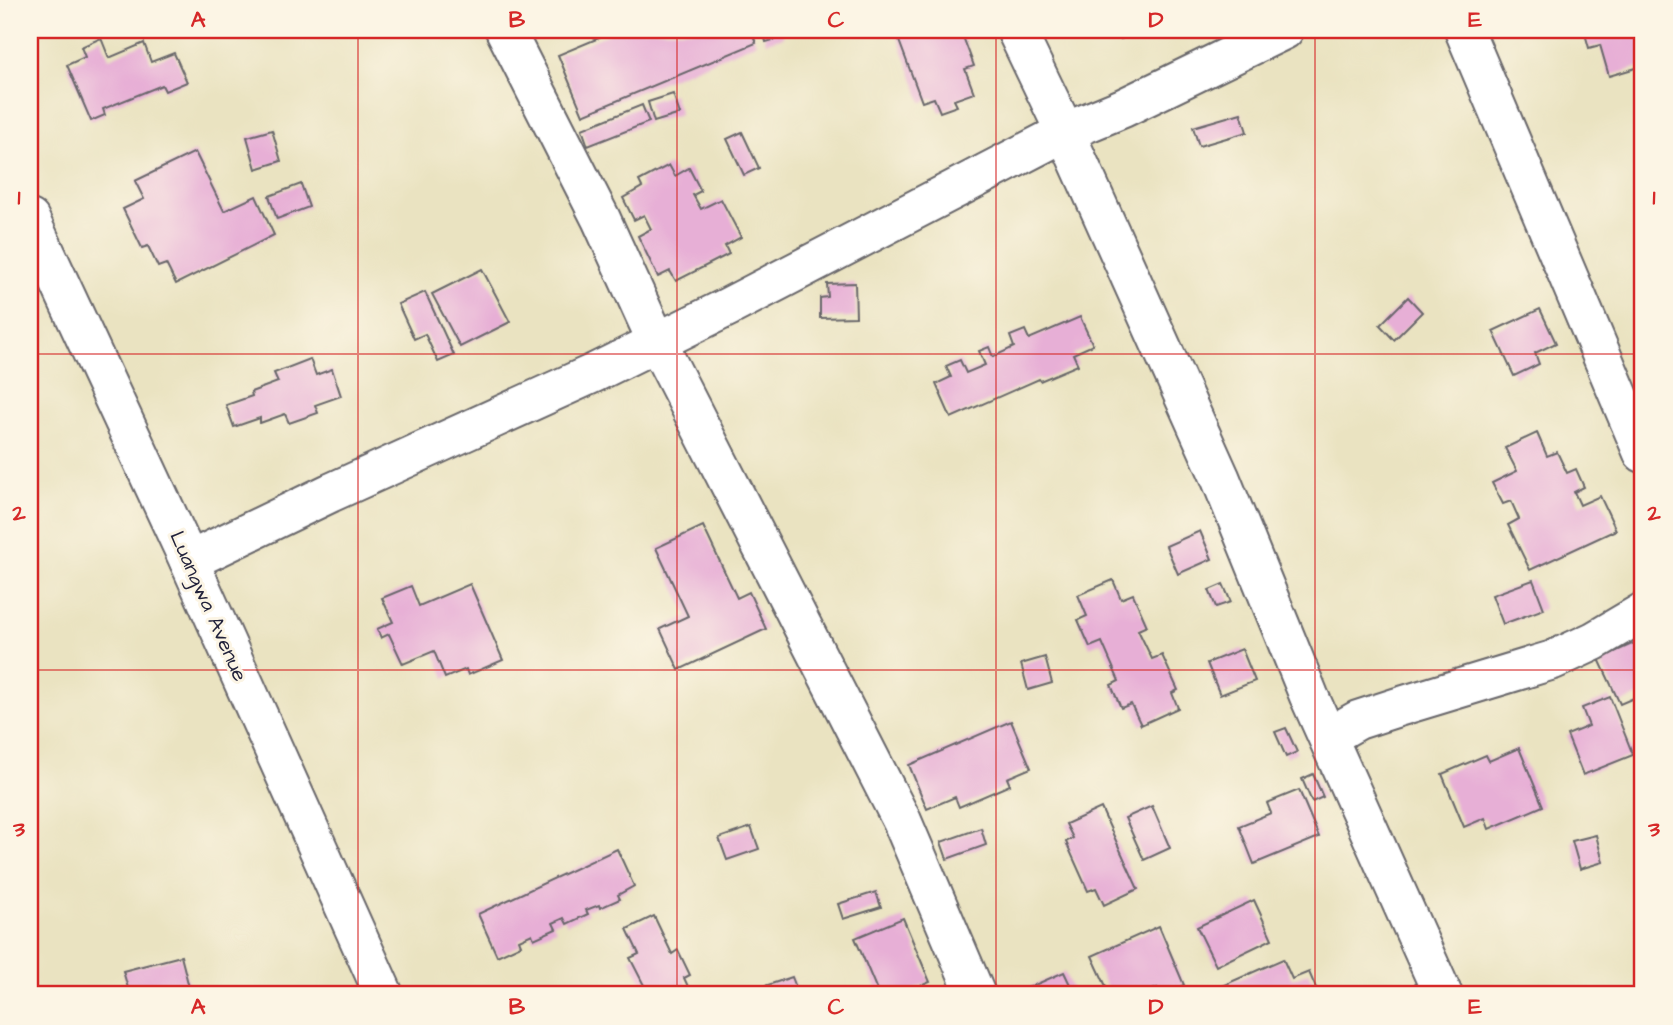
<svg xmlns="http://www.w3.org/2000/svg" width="1673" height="1025" font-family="'Architects Daughter',sans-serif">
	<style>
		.building { fill: #e7afd6 }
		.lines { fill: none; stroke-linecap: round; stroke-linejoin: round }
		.minor-casing { stroke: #68666a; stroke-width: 42 }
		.minor { stroke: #fff; stroke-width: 38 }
		.grid { fill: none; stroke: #d62828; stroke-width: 2; stroke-opacity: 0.55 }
		.labels { text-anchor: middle; stroke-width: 6; stroke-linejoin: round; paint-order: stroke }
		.street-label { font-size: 21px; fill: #22223b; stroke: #fcf5e5 }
		.neatline { fill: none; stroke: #d62828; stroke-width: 2.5 }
		.grid-label { font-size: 23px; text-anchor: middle; font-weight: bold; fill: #d62828 }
	</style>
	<rect width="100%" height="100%" fill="#fcf5e5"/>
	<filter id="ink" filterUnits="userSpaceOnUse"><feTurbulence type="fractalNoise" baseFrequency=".0143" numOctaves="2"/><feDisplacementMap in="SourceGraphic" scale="14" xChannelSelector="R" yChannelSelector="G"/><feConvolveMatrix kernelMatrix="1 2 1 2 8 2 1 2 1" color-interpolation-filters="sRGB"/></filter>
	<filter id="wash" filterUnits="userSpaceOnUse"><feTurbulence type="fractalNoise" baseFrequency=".00686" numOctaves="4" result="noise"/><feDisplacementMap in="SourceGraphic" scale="28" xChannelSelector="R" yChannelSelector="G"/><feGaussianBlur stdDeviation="1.57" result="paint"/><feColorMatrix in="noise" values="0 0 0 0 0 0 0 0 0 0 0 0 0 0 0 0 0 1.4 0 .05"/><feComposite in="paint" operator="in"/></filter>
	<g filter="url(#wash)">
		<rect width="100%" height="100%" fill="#eae3c1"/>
		<g id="blocks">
			<g class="building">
				<path d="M618,30H751L756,43L583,115L558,55Z"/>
				<path d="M763,30H782L784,37L766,42Z"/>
				<path d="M895,30H946L949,39L962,34L974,66L965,69L974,93L954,100L957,106L940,112L934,98L922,102Z"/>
				<path d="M1116,30H1138L1121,39Z"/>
				<path d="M1584,30H1643V66L1609,76L1600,45L1589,48Z"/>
				<path d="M101,38L109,58L144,43L151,62L174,53L187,82L165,91L162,85L103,109L105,115L91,121L67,65L85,57L81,47Z"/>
				<path d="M673,94L680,114L654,122L648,102Z"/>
				<path d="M642,105L649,122L588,146L582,129Z"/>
				<path d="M1241,113L1247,132L1199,146L1193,127Z"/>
				<path d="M272,130L281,161L256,169L247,137Z"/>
				<path d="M742,132L759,168L744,175L727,139Z"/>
				<path d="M195,152L224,211L256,196L274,235L176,284L166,264L158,267L148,246L142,248L123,209L144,199L135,181Z"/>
				<path d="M669,165L675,176L689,168L701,191L693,195L701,209L721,199L741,237L725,246L729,254L676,281L670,271L658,277L638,236L651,229L644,215L634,220L623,198L642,187L639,181Z"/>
				<path d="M301,184L309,207L277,219L269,196Z"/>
				<path d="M482,269L510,322L460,347L432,294Z"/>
				<path d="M855,283L856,317L820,318V298L828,297L827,284Z"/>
				<path d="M425,292L454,355L438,362L425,334L414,339L398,304Z"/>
				<path d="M1408,297L1422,312L1394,340L1380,325Z"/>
				<path d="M1540,309L1556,343L1535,353L1539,364L1514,376L1493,331Z"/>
				<path d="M1080,317L1093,345L1073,354L1078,365L1040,381L1039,379L951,418L936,384L951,377L946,366L960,360L966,373L985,365L979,351L989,347L993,357L1014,347L1010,336L1025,330L1029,339Z"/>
				<path d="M310,359L316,375L332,369L341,396L315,405L318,413L289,423L285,414L260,423V418L234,427L226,405L252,396L251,392L278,382L274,373Z"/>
				<path d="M1537,433L1547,456L1557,452L1567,473L1576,469L1584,487L1574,492L1580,505L1600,496L1616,530L1530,570L1508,525L1519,519L1511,501L1503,504L1492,483L1517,471L1505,448Z"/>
				<path d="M703,526L737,598L749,592L766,629L679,670L660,629L688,616L656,548Z"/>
				<path d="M1200,531L1212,559L1178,574L1166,546Z"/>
				<path d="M1113,580L1121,599L1133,594L1147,626L1138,630L1152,659L1162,655L1178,690L1172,693L1178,708L1141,725L1131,704L1121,708L1111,685L1119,681L1102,642L1090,647L1078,620L1087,616L1078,595Z"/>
				<path d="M1533,580L1544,609L1503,624L1492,595Z"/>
				<path d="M470,584L503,660L468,675L466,669L445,678L434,651L403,664L389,634L381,638L377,629L393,622L382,598L411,586L419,606Z"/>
				<path d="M1223,584L1231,602L1216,607L1209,590Z"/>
				<path d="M1643,639V694L1620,704L1599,659Z"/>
				<path d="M1242,649L1255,681L1220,695L1207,663Z"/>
				<path d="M1045,657L1052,683L1028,690L1021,664Z"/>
				<path d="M1610,697L1633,755L1583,775L1567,735L1589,726L1582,708Z"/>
				<path d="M1011,721L1031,768L1007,778L1010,785L959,807L955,797L927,809L909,765Z"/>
				<path d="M1286,728L1297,752L1286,757L1275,732Z"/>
				<path d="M1519,748L1543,806L1489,829L1485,818L1464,827L1442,774L1486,755L1489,761Z"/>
				<path d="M1313,774L1323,797L1312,802L1302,779Z"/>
				<path d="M1299,790L1319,837L1254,864L1239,826L1271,813L1267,803Z"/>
				<path d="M1152,806L1170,848L1144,860L1125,818Z"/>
				<path d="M1101,808L1138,889L1104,905L1096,888L1088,891L1066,842L1073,838L1066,824Z"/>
				<path d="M751,827L759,849L727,860L719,838Z"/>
				<path d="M981,828L986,845L947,859L941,842Z"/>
				<path d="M1596,835L1603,862L1580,869L1572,841Z"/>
				<path d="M617,849L634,886L618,895L620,899L600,908L599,905L586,910L588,914L567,924L564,918L553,923L556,929L534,939L532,934L519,940L521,945L497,956L478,914Z"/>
				<path d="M876,892L881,907L843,919L838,904Z"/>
				<path d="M1254,900L1272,939L1216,966L1197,927Z"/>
				<path d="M654,916L672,954L678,950L690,975L684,978L692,995H649L630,958L639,954L627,929Z"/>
				<path d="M903,918L930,982L899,995H879L855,938Z"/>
				<path d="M1159,926L1184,985L1163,995H1160L1157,988L1145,993L1146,995H1110L1092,956Z"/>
				<path d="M181,956L191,995H130L123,971Z"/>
				<path d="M1283,959L1292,979L1309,972L1319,995H1218L1215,989Z"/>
				<path d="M1064,972L1075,995H1012Z"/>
				<path d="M792,977L799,995H745L744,993Z"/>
			</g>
		</g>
	</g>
	<g filter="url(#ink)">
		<use href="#blocks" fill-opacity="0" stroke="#68666a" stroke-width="2"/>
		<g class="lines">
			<defs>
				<g id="minor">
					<path d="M505,30L601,219L657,342L902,821L976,995"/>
					<path d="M1016,30L1065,132L1220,477L1309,696L1443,995"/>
					<path d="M1464,30L1643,453"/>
					<path d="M30,219L189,561L384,995"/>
					<path d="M189,561L330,493L594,373L728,307L1065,132L1123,108L1284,30"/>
					<path d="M1328,737L1358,720L1398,707L1553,660L1594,641L1643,612"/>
				</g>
			</defs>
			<use href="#minor" class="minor-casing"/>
			<use href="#minor" class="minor"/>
		</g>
	</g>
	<path class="grid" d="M358,30V995M677,30V995M996,30V995M1315,30V995M30,354H1643M30,670H1643"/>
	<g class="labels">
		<g class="street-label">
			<text transform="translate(209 606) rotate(66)" y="7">Luangwa Avenue</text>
		</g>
	</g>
	<rect width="1673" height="1025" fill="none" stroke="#fcf5e5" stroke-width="77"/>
	<rect x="38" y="38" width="1596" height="948" class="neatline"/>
	<g class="grid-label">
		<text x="198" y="27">A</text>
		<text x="517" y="27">B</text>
		<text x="836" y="27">C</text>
		<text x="1156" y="27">D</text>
		<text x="1475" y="27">E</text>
		<text x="19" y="204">1</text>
		<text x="1654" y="204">1</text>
		<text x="19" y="520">2</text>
		<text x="1654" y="520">2</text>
		<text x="19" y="836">3</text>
		<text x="1654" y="836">3</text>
		<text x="198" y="1014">A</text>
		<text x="517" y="1014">B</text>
		<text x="836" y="1014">C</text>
		<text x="1156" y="1014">D</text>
		<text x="1475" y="1014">E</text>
	</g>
</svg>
